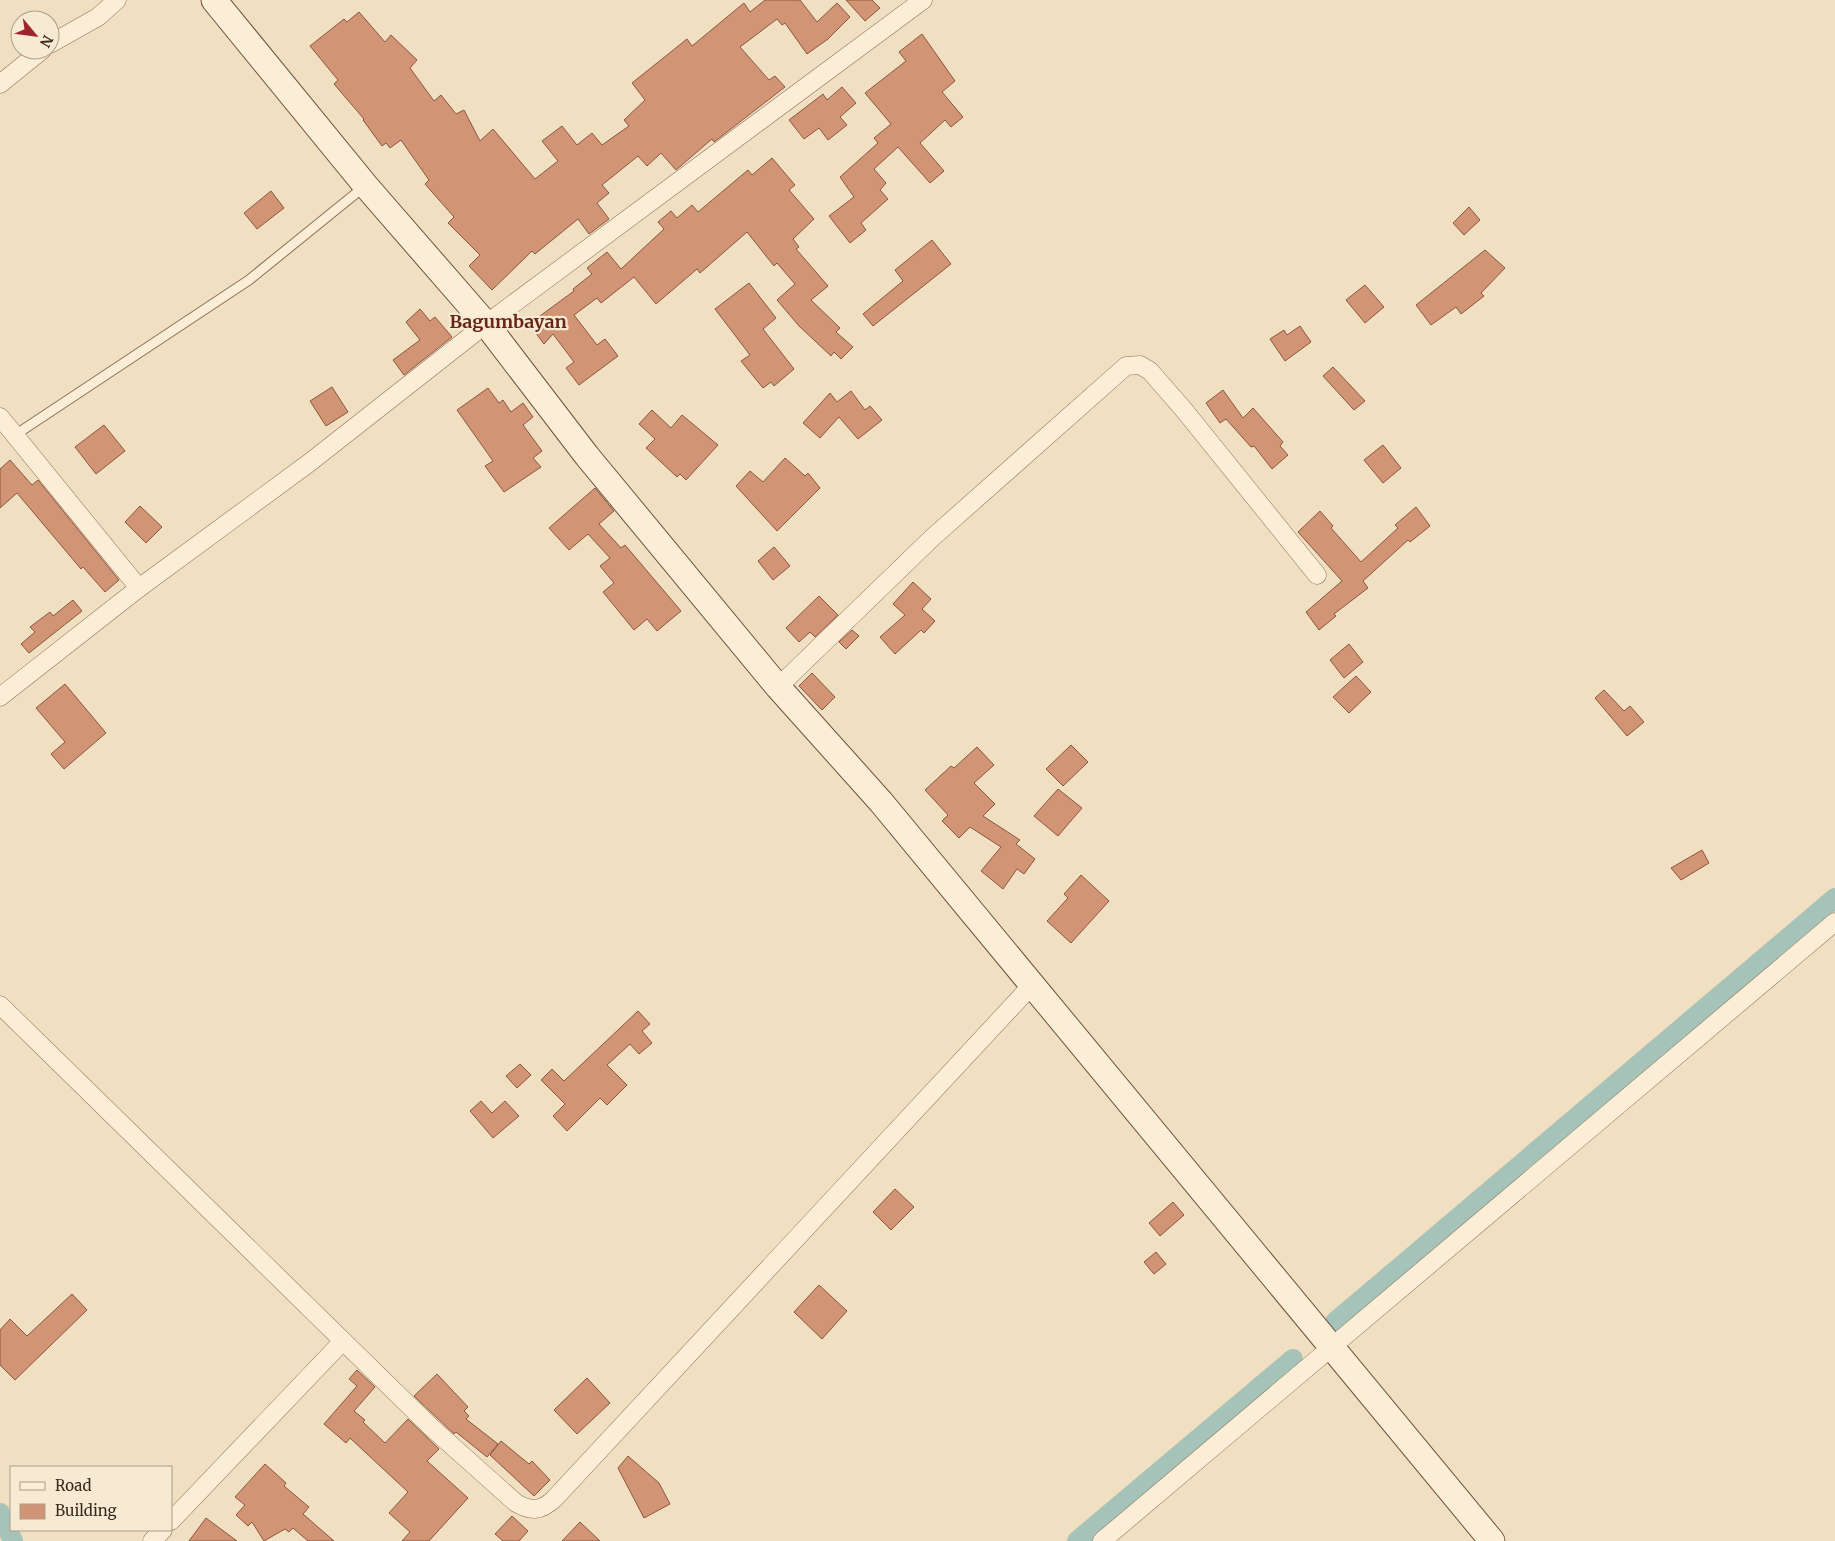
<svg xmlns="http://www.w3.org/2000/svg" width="1835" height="1541" font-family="Merriweather,serif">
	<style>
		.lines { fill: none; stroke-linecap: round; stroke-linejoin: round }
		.canal { stroke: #a5c3b8; stroke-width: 20 }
		.building { fill: #d19576; stroke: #8c563d }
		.service-casing { stroke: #8c7058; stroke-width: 11 }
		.minor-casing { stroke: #8c7058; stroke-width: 19 }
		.secondary-casing { stroke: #6e513b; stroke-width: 27 }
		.service { stroke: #fbedd6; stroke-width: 9 }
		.minor { stroke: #fbedd6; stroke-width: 18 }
		.secondary { stroke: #fbedd6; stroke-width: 25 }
		.labels { text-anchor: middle; stroke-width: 4.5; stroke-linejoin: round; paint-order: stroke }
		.quarter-label { font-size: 18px; font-weight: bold; fill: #6a251a; stroke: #f7ead3 }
	</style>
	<rect width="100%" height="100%" fill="#f1dfc2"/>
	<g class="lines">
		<g class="canal">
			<path d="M1335,1322L1835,898"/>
			<path d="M0,1513L13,1541"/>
			<path d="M1077,1541L1293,1359"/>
		</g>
	</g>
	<g class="building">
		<path d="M765,0H800L817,22L837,3L850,17L828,39L807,54L785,23L782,25L777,19L740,47L769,80L775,76L785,87L714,142L712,139L676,170L661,153L647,166L638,156L602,185L609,193L597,203L609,219L589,234L578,219L535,254L532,251L492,290L469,266L480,255L448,223L454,217L425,184L429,180L401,140L390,148L386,143L382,146L363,120L364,119L334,84L338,80L310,46L344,19L347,22L359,12L385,42L391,35L417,60L410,68L434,101L441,95L456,114L464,110L480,141L493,129L535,179L558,161L542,141L562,126L577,145L592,133L602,145L629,126L624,120L645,100L632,83L687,39L692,46L744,3L750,12Z"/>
		<path d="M846,0H872L880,8L865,21Z"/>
		<path d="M922,34L955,81L942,92L963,117L951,127L945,120L920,143L944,171L930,183L898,147L874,169L886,183L880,190L888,199L861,223L866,230L850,243L829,216L854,197L840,177L878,143L874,138L891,124L865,93L906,61L899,52Z"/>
		<path d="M842,87L856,103L840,117L847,125L828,140L819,128L804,139L789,120L823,94L827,100Z"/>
		<path d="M772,158L795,185L789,190L814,219L793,239L799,247L796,249L828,286L811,300L840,328L836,332L853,347L841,359L834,352L831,356L799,326L777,300L795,284L777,263L774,266L747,232L700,273L697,269L656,304L634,277L601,303L597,298L574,315L597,345L605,339L618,356L579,385L566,368L574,362L553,334L544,344L529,324L574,291L573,289L592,274L587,268L607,252L621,269L664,229L658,222L671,211L677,218L692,205L698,212L748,170L752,175Z"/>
		<path d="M271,191L284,208L257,229L244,213Z"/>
		<path d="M1469,207L1480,220L1464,235L1453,223Z"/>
		<path d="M932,240L951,264L873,326L863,314L903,281L895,270Z"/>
		<path d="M1485,250L1505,268L1481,293L1484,296L1461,314L1456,307L1431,325L1416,305Z"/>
		<path d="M749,283L776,318L763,329L794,369L774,386L771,382L763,388L741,361L750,355L715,309Z"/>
		<path d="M1365,285L1384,307L1365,323L1346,300Z"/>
		<path d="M420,309L430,321L435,317L452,337L404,375L393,360L420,340L406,322Z"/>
		<path d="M1300,326L1311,342L1285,361L1270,339L1284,330L1287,335Z"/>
		<path d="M1333,367L1365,401L1354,410L1323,376Z"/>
		<path d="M332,387L348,412L326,426L310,401Z"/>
		<path d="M488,388L499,403L503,400L511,412L523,403L533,417L523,425L542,451L533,458L541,467L504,492L485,466L493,461L457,410Z"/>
		<path d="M1223,390L1243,418L1253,408L1283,442L1280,446L1288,455L1272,469L1254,446L1251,447L1226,419L1220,423L1206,403Z"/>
		<path d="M851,391L865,410L870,406L882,420L858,439L839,417L820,438L803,423L830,393L837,402Z"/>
		<path d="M652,410L671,428L682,415L718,445L686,480L680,474L677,477L646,448L655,439L639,424Z"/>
		<path d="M104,425L125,451L96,474L75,447Z"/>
		<path d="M1383,445L1401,468L1383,483L1364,460Z"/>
		<path d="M785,458L805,476L808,473L820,488L777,531L736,486L750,471L763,482Z"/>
		<path d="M10,460L32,485L38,480L119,580L105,592L83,567L81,569L17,493L0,508V469Z"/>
		<path d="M595,488L614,511L599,524L621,548L625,545L681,611L657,631L647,619L634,630L603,592L614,583L600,566L610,558L588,534L569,550L549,528Z"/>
		<path d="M140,506L162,527L146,543L125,522Z"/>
		<path d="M1416,507L1430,526L1410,542L1408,540L1363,581L1368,588L1334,614L1336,616L1319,630L1306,612L1342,581L1298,532L1320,511L1333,526L1331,528L1361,562L1398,528L1395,525Z"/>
		<path d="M774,547L790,566L773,580L758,561Z"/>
		<path d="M913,582L931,599L922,609L935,621L924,633L921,630L895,654L880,637L905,615L893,604Z"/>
		<path d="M819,596L838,615L815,637L810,632L799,642L786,628Z"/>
		<path d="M73,600L82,611L29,653L21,644L35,632L30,627L50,612L53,616Z"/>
		<path d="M852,630L859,636L846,649L839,642Z"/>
		<path d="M1349,644L1363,662L1344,678L1330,660Z"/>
		<path d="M812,673L835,697L822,710L799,686Z"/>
		<path d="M1356,676L1371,692L1349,713L1333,697Z"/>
		<path d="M65,684L106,733L64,769L51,754L65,742L36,708Z"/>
		<path d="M1604,690L1624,711L1630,706L1644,722L1627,736L1595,698Z"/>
		<path d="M1071,745L1088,762L1063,786L1046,769Z"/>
		<path d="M977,747L994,765L974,783L995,804L983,816L1020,840L1016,844L1035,859L1024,874L1017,869L1003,889L981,871L1001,847L970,827L959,838L942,821L948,815L925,790L951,766L954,768Z"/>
		<path d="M1058,789L1082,808L1058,836L1034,816Z"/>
		<path d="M1702,850L1709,863L1681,880L1671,868Z"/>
		<path d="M1081,875L1109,901L1071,943L1047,921L1068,898L1064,894Z"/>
		<path d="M638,1011L650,1024L642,1031L652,1043L639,1054L630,1044L607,1065L627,1085L607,1105L600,1098L567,1131L553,1116L565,1104L541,1080L552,1069L564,1081Z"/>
		<path d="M520,1064L531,1075L517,1088L506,1076Z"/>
		<path d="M481,1101L492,1113L505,1101L519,1116L493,1138L470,1111Z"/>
		<path d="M895,1189L914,1207L891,1230L873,1212Z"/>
		<path d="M1173,1202L1184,1215L1160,1236L1149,1223Z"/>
		<path d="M1156,1252L1166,1264L1154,1274L1144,1262Z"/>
		<path d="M819,1285L847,1311L822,1339L794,1312Z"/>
		<path d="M72,1294L87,1310L15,1380L0,1365V1330L10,1319L27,1336Z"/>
		<path d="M357,1370L375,1387L354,1411L365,1420L363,1422L385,1443L408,1419L439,1449L427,1461L468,1498L429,1541H402L410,1532L389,1513L408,1492L350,1438L346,1443L324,1424L357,1386L349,1379Z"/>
		<path d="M437,1374L468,1407L464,1411L469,1416L466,1419L498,1444L487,1457L456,1432L454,1434L414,1396Z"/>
		<path d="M587,1378L610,1403L577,1434L554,1410Z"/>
		<path d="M501,1441L529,1464L532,1461L550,1480L534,1496L490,1455Z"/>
		<path d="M628,1456L659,1483L670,1504L644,1518L618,1468Z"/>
		<path d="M265,1464L286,1483L284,1486L309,1507L303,1514L334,1541H308L293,1528L289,1532L285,1529L264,1541L252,1522L248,1526L236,1515L245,1505L235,1497Z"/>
		<path d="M512,1516L528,1531L519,1541H503L495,1534Z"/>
		<path d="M206,1518L237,1541H189Z"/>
		<path d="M580,1522L600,1541H562Z"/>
	</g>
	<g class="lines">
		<defs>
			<path id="service" d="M15,435L249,280L365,186"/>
			<g id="minor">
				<path d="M50,44L98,17L117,0"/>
				<path d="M0,84L42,50"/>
				<path d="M0,417L139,588"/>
				<path d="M778,687L933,537L1126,366L1140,365L1150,371L1184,410L1317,575"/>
				<path d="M0,697L139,588L309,463L486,324L923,0"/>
				<path d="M0,1005L432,1428L516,1503C532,1512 541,1511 554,1499L1032,985"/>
				<path d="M171,1521L343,1341"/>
				<path d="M152,1541L163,1530"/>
				<path d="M1102,1541L1835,922"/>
			</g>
			<path id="secondary" d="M214,0L366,186L486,324L587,456L778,687L881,802L1492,1541"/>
		</defs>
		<use href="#service" class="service-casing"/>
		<use href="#minor" class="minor-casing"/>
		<use href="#secondary" class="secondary-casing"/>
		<use href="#service" class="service"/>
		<use href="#minor" class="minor"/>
		<use href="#secondary" class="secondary"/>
	</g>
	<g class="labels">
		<g class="quarter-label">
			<text x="508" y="328">Bagumbayan</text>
		</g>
	</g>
	<rect x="10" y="1466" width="162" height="65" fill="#f7ead3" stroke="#ac9d8a"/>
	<rect x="20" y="1482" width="25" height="8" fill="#fbedd6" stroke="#ac9d8a"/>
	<text x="55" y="1491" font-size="15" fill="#3b291d">Road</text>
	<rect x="20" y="1504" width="25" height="15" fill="#d19576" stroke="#ac9d8a"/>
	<text x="55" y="1516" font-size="15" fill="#3b291d">Building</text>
	<g transform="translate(35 35) rotate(119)"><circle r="24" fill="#f7ead3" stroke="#ac9d8a"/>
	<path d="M0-4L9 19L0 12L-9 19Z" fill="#9e252f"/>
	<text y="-8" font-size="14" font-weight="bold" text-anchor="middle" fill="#3b291d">N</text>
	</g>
</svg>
